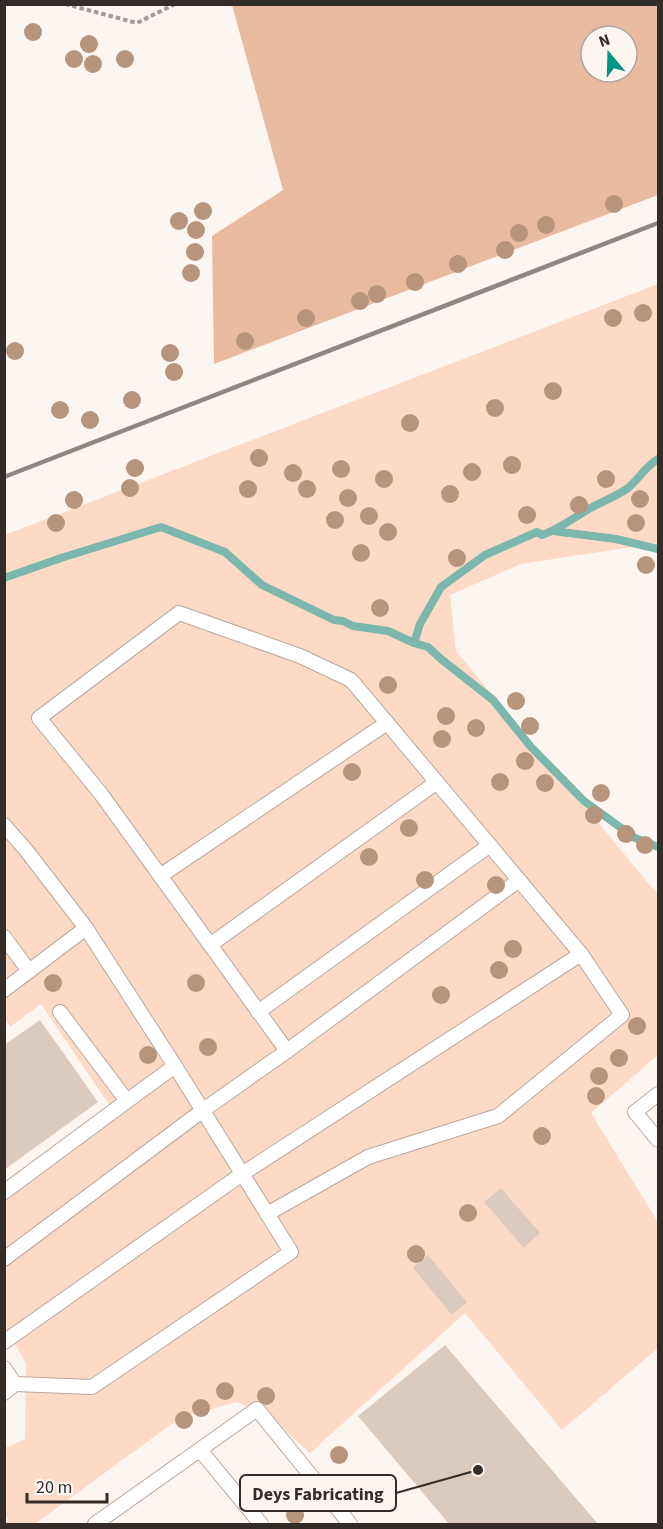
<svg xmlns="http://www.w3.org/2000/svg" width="663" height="1529" font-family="'Source Sans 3',sans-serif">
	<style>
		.green { fill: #fcdac6 }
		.forest { fill: #e8bba0; fill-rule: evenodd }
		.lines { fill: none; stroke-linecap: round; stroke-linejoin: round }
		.stream { stroke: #7bb7ac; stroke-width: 8 }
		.building { fill: #ddcabf }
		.service-casing { stroke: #b9a79c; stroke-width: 16 }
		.path { stroke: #a39b97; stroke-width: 4; stroke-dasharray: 4.5 3; stroke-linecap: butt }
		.service { stroke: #fff; stroke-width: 14 }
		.rail { stroke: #8f8783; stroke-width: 4.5 }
		.tree { fill: #b7947c }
		.leader { fill: none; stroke: #332c28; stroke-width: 2 }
		.callout-dot { fill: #332c28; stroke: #fdf5f0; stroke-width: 2 }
		.callout { fill: #fdf5f0; stroke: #332c28; stroke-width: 2 }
		.callout-label { font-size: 18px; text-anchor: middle; font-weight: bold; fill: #332c28 }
	</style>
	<rect width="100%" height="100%" fill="#fdf5f0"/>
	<path class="green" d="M658,284V543L521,564L450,595L456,651L658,895V1055L591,1113L656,1219L658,1225V1348L562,1430L465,1313L310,1453L272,1419L237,1402L181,1417L35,1524H5L9,1521L5,1514V1448L25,1439L26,1363L5,1327V1188L110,1106L41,1004L10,1027L5,1019V535Z"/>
	<path class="forest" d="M232,5H658V195L214,364L212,236L283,190ZM591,36H627V72H591Z"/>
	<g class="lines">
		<g class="stream">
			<path d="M553,531L616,539L658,549"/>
			<path d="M4,578L61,558L161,527L225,552L262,585L334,620L343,621L353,626L388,631L414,643L428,647L441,659L493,700L531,747L584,801L635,838L658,847"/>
			<path d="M414,643L420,624L441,587L485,555L537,532L542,535C559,529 572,519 587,510C600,502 616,497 628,488C639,479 646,466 658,459"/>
		</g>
	</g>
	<g class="building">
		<path d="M40,1020L98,1102L4,1170V1045Z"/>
		<path d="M501,1188L540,1233L524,1248L484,1202Z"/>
		<path d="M428,1255L467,1302L452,1315L413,1268Z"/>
		<path d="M445,1345L598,1524H449L358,1416Z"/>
	</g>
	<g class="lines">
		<defs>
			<g id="service">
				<path d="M4,825L26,850L86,928L4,990"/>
				<path d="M160,876L387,723"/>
				<path d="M4,937L29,971"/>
				<path d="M210,945L437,782"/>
				<path d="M60,1012L127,1101L175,1066"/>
				<path d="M258,1012L490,845"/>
				<path d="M658,1094L635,1112L658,1140"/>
				<path d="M4,1192L127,1101"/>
				<path d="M267,1214L368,1157L498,1116L622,1015L581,954"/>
				<path d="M4,1259L202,1111L287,1051"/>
				<path d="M4,1342L242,1174L581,954L351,680L300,656L179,613L39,718L101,794L287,1051L519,880"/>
				<path d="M4,1368L15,1384L4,1393"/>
				<path d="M15,1384L92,1387L291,1252L175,1066L86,928"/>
				<path d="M200,1450L261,1524"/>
				<path d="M95,1524L257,1409L350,1524"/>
			</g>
		</defs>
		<use href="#service" class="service-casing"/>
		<path class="path" d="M65,4L137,23L175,4"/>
		<use href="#service" class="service"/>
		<path class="rail" d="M4,477L658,223"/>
	</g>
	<g class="tree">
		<circle cx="33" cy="32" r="9"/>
		<circle cx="89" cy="44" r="9"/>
		<circle cx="74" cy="59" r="9"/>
		<circle cx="125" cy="59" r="9"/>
		<circle cx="93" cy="64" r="9"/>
		<circle cx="614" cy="204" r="9"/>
		<circle cx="203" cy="211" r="9"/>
		<circle cx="179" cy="221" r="9"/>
		<circle cx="546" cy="225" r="9"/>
		<circle cx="196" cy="230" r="9"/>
		<circle cx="519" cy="233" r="9"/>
		<circle cx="505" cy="250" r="9"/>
		<circle cx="195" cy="252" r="9"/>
		<circle cx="458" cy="264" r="9"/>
		<circle cx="191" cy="273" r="9"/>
		<circle cx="415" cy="282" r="9"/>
		<circle cx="377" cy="294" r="9"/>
		<circle cx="360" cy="301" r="9"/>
		<circle cx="643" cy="313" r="9"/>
		<circle cx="306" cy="318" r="9"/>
		<circle cx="613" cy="318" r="9"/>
		<circle cx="245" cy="341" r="9"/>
		<circle cx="15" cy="351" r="9"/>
		<circle cx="170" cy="353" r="9"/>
		<circle cx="174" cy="372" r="9"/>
		<circle cx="553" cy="391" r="9"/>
		<circle cx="132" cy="400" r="9"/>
		<circle cx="495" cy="408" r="9"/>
		<circle cx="60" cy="410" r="9"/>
		<circle cx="90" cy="420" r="9"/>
		<circle cx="410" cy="423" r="9"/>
		<circle cx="259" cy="458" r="9"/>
		<circle cx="512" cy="465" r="9"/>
		<circle cx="135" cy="468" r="9"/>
		<circle cx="341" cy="469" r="9"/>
		<circle cx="472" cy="472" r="9"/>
		<circle cx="293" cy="473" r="9"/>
		<circle cx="384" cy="479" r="9"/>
		<circle cx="606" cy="479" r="9"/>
		<circle cx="130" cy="488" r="9"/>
		<circle cx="248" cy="489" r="9"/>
		<circle cx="307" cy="489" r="9"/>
		<circle cx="450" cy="494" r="9"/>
		<circle cx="348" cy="498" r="9"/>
		<circle cx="640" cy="499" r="9"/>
		<circle cx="74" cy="500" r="9"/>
		<circle cx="579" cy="505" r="9"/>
		<circle cx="527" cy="515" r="9"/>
		<circle cx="369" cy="516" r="9"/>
		<circle cx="335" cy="520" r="9"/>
		<circle cx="56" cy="523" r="9"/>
		<circle cx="636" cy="523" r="9"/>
		<circle cx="388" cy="532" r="9"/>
		<circle cx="361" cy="553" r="9"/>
		<circle cx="457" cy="558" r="9"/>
		<circle cx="646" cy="565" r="9"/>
		<circle cx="380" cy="608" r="9"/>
		<circle cx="388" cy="685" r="9"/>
		<circle cx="516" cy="701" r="9"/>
		<circle cx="446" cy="716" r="9"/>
		<circle cx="530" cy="726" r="9"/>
		<circle cx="476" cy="728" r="9"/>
		<circle cx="442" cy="739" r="9"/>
		<circle cx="525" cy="761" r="9"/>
		<circle cx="352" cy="772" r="9"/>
		<circle cx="500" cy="782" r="9"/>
		<circle cx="545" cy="783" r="9"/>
		<circle cx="601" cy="793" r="9"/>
		<circle cx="594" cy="815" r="9"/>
		<circle cx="409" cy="828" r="9"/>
		<circle cx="626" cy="834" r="9"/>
		<circle cx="645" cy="845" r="9"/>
		<circle cx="369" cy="857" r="9"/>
		<circle cx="425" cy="880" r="9"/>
		<circle cx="496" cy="885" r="9"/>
		<circle cx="513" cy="949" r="9"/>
		<circle cx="499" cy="970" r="9"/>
		<circle cx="53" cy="983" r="9"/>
		<circle cx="196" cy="983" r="9"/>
		<circle cx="441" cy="995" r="9"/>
		<circle cx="637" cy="1026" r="9"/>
		<circle cx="208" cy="1047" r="9"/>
		<circle cx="148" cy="1055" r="9"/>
		<circle cx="619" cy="1058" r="9"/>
		<circle cx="599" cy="1076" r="9"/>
		<circle cx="596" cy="1096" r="9"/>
		<circle cx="542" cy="1136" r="9"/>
		<circle cx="468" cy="1213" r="9"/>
		<circle cx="416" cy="1254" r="9"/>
		<circle cx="225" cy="1391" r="9"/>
		<circle cx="266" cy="1396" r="9"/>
		<circle cx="201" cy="1408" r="9"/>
		<circle cx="184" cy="1420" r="9"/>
		<circle cx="339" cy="1455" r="9"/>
		<circle cx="295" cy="1515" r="9"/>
	</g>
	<path class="leader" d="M478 1470L396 1493"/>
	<circle class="callout-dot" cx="478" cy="1470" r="6"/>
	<rect class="callout" x="240" y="1475" width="156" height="36" rx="6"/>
	<g class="callout-label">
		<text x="318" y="1500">Deys Fabricating</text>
	</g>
	<rect width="663" height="1529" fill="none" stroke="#332c28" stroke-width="12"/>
	<g transform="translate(609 54) rotate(341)"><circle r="28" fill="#fdf5f0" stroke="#aca5a0" stroke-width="1.5"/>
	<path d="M0-4.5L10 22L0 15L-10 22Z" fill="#009484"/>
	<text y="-9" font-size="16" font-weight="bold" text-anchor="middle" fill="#332c28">N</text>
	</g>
	<path d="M27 1493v9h80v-9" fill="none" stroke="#332c28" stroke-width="3"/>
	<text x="36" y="1493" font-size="18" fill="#332c28" stroke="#fdf5f0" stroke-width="4.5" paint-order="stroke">20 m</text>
</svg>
